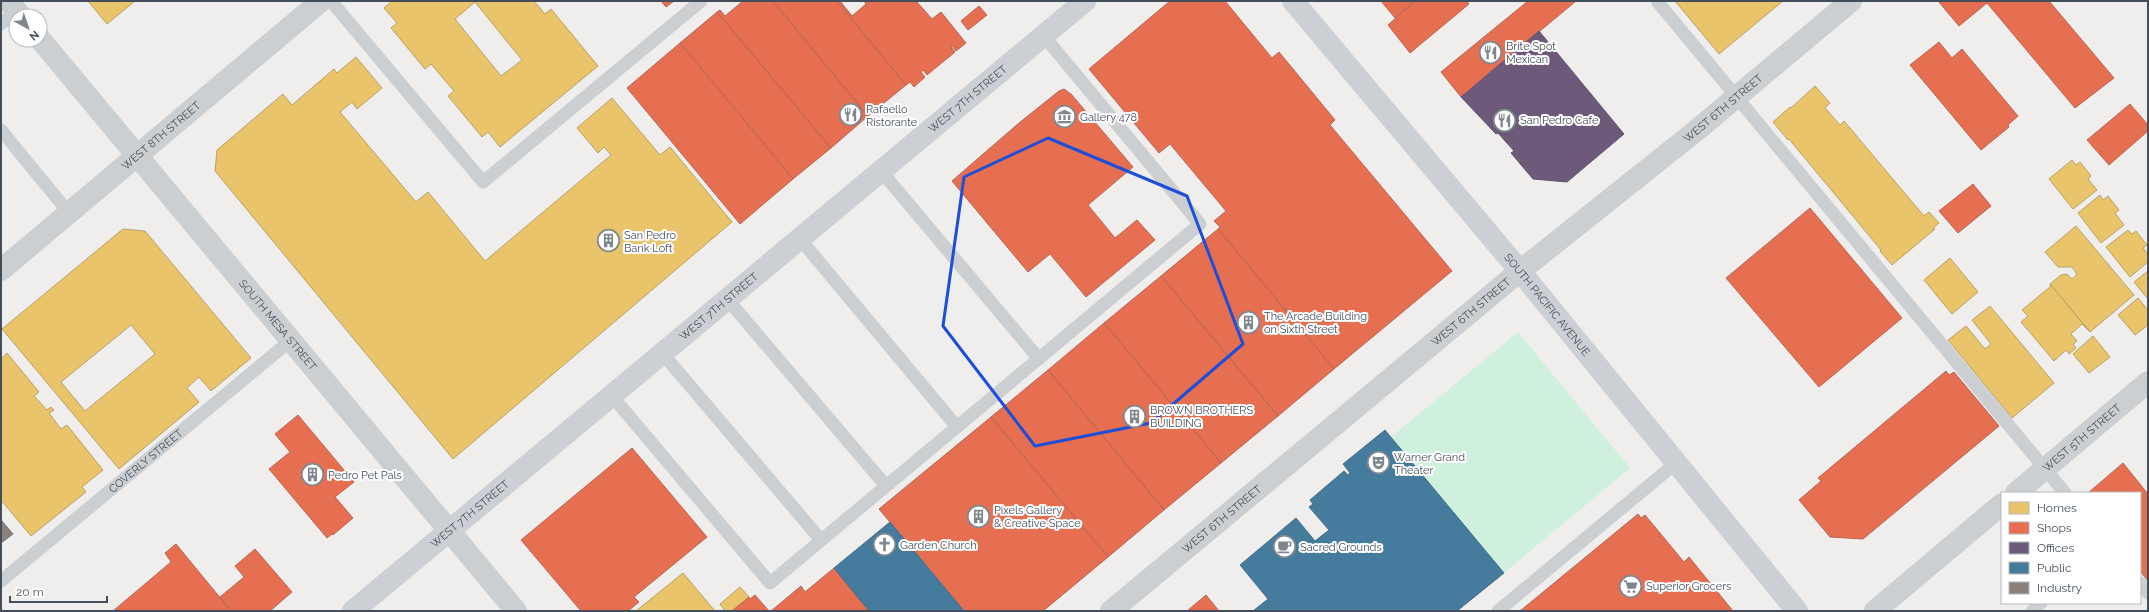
<svg xmlns="http://www.w3.org/2000/svg" width="2149" height="612" font-family="Raleway,sans-serif">
	<style>
		.green { fill: #d0f0de }
		.homes { fill: #e9c46a; stroke: #b8a166; fill-rule: evenodd }
		.shops { fill: #e76f51; stroke: #b66554 }
		.offices { fill: #6d597a; stroke: #615671 }
		.public { fill: #457b9d; stroke: #456e89 }
		.industry { fill: #8a817c; stroke: #757272 }
		.lines { fill: none; stroke-linecap: round; stroke-linejoin: round }
		.service { stroke: #cccfd1; stroke-width: 13 }
		.minor { stroke: #cccfd1; stroke-width: 22 }
		.tertiary { stroke: #cccfd1; stroke-width: 22 }
		.secondary { stroke: #cccfd3; stroke-width: 22 }
		.marked { fill: none; stroke: #1d4ed8; stroke-width: 3; stroke-linejoin: round }
		.labels { text-anchor: middle; stroke-width: 4; stroke-linejoin: round; paint-order: stroke }
		.poi-label { font-size: 11px; fill: #444e5b; stroke: #fff; text-anchor: start }
		.street-label { font-size: 11px; fill: #444e5b; stroke: #fff }
	</style>
	<rect width="100%" height="100%" fill="#efeeed"/>
	<path class="green" d="M1518,332L1630,468L1504,573L1391,437Z"/>
	<g class="homes">
		<path d="M88,1H135L107,24Z"/>
		<path d="M392,1H534L545,14L551,9L598,66L500,147L488,132L482,137L448,96L454,91L431,64L425,69L391,28L397,23L384,8ZM475,2L522,60L501,76L455,19Z"/>
		<path d="M1675,1H1783L1719,54Z"/>
		<path d="M356,57L382,88L357,109L352,102L340,112L416,202L428,192L485,261L611,155L604,147L598,153L577,128L612,98L660,155L670,147L732,222L453,459L215,171L217,150L283,94L292,105L334,69L337,73Z"/>
		<path d="M1815,86L1830,103L1825,108L1840,125L1844,121L1924,216L1929,212L1939,223L1933,228L1935,229L1892,265L1880,251L1881,250L1789,139L1788,140L1773,122L1790,107L1791,108Z"/>
		<path d="M2072,160L2076,165L2080,162L2091,176L2088,179L2097,190L2073,209L2049,179Z"/>
		<path d="M2100,195L2103,200L2108,196L2119,210L2115,213L2124,225L2101,243L2078,213Z"/>
		<path d="M2076,226L2134,295L2090,332L2050,284L2061,275L2067,274L2072,279L2077,274L2072,267H2058L2045,252Z"/>
		<path d="M123,229L145,231L251,358L211,391L199,377L187,388L199,402L119,469L2,329ZM131,325L155,354L85,411L61,382Z"/>
		<path d="M2128,230L2132,234L2136,231L2147,245L2143,248L2148,254V262L2130,277L2106,247Z"/>
		<path d="M1950,258L1978,292L1952,314L1924,280Z"/>
		<path d="M2148,271V299L2134,282Z"/>
		<path d="M2050,284L2090,332L2082,324L2071,334L2077,341L2073,344L2076,348L2069,354L2066,350L2054,361L2021,322L2028,316L2022,310L2051,286Z"/>
		<path d="M2138,298L2148,310V325L2135,335L2118,315Z"/>
		<path d="M1990,306L2054,383L2012,418L1948,340L1966,326L1985,349L1991,344L1972,320Z"/>
		<path d="M2093,336L2110,357L2089,373L2073,354Z"/>
		<path d="M7,353L39,392L34,396L47,410L51,407L54,410L49,413L61,429L67,425L103,470L82,487L86,492L31,536L1,500V359Z"/>
		<path d="M683,573L715,611H636Z"/>
		<path d="M740,587L749,597L732,611H725L720,604Z"/>
	</g>
	<g class="shops">
		<path d="M661,1H674L666,7Z"/>
		<path d="M743,1H773L868,116L831,148L717,12L720,10L725,16Z"/>
		<path d="M773,1H837L906,85L868,116Z"/>
		<path d="M837,1H840L852,16L866,4L864,1H913L915,3L917,2L932,19L941,12L966,43L956,51L952,46L951,47L955,52L927,75L923,70L921,72L925,77L914,87L910,82L906,85Z"/>
		<path d="M1170,1H1225L1272,58L1279,52L1335,120L1330,125L1452,271L1334,369L1218,229L1220,227L1214,221L1226,211L1170,144L1159,153L1089,69Z"/>
		<path d="M1381,1H1415L1395,18Z"/>
		<path d="M1415,1H1467L1469,4L1410,53L1388,25Z"/>
		<path d="M1528,1H1576L1461,97L1441,72Z"/>
		<path d="M1938,1H2049L2114,78L2075,108L1987,3L1959,26Z"/>
		<path d="M979,6L987,15L968,30L961,21Z"/>
		<path d="M717,12L831,148L793,179L680,43Z"/>
		<path d="M1939,42L1952,58L1962,49L2018,116L2008,125L2009,127L1981,150L1910,65Z"/>
		<path d="M680,43L793,179L740,224L627,88Z"/>
		<path d="M1064,89L1071,94L1133,167L1088,205L1115,238L1137,220L1155,240L1086,297L1050,254L1028,272L952,181L1019,123L1059,91Z"/>
		<path d="M2130,104L2148,125V131L2109,165L2087,140Z"/>
		<path d="M1973,184L1991,206L1958,233L1939,211Z"/>
		<path d="M1810,208L1902,318L1819,387L1726,278Z"/>
		<path d="M1218,229L1334,369L1278,416L1161,276Z"/>
		<path d="M1161,276L1278,416L1221,463L1104,323Z"/>
		<path d="M1104,323L1221,463L1164,510L1048,370Z"/>
		<path d="M1048,370L1164,510L1108,557L991,417Z"/>
		<path d="M1946,371L1949,375L1954,372L1999,426L1863,539L1830,537L1799,500L1821,481L1818,478Z"/>
		<path d="M298,415L354,482L335,497L353,518L333,535L332,534L327,538L269,469L290,452L275,434Z"/>
		<path d="M991,417L1108,557L1043,611H964L879,509Z"/>
		<path d="M632,448L707,537L634,597L639,602L628,611H581L521,540Z"/>
		<path d="M2123,463L2148,494V581L2140,571V493H2088Z"/>
		<path d="M1638,514L1641,518L1645,515L1684,562L1689,557L1733,611H1520Z"/>
		<path d="M176,544L231,611H113L171,562L165,553Z"/>
		<path d="M255,549L292,592L270,611H231L220,597L244,577L235,566Z"/>
		<path d="M834,568L869,611H771L801,586L805,592Z"/>
		<path d="M755,595L769,611H732L749,597L750,599Z"/>
		<path d="M1206,595L1219,611H1187Z"/>
	</g>
	<path class="offices" d="M1539,31L1624,134L1567,182L1533,179L1511,153L1514,151L1498,133L1496,134L1461,97Z"/>
	<g class="public">
		<path d="M1385,430L1504,573L1457,611H1253L1268,599L1240,565L1296,518L1315,541L1329,530L1309,507L1313,504L1310,500L1344,471L1348,475L1350,473L1343,464Z"/>
		<path d="M890,522L964,611H869L834,568Z"/>
	</g>
	<path class="industry" d="M1,520L13,534L1,543Z"/>
	<g class="lines">
		<g class="service">
			<path d="M331,1L483,182L701,1"/>
			<path d="M1657,1L2065,493"/>
			<path d="M1,24L17,11"/>
			<path d="M1,130L69,213"/>
			<path d="M881,171L1039,359"/>
			<path d="M800,239L957,427"/>
			<path d="M728,300L886,486"/>
			<path d="M663,354L821,540"/>
			<path d="M612,396L770,583L1200,224L1043,35"/>
			<path id="s1" d="M1,581L291,340"/>
			<path d="M2140,583L2148,593"/>
			<path d="M1498,611L1676,463"/>
			<path d="M2032,611L2041,603"/>
		</g>
		<g class="minor">
			<path d="M8,1L21,16"/>
			<path id="s2" d="M40,39L516,611"/>
			<path id="s3" d="M1,270L321,1"/>
		</g>
		<g class="tertiary">
			<path id="s4" d="M2016,493L2148,382"/>
			<path id="s5" d="M1111,611L1520,271L1697,130L1851,1"/>
			<path d="M1875,611L2002,504"/>
		</g>
		<g class="secondary">
			<path id="s6" d="M1293,1L1520,271L1797,611"/>
			<path id="s7" d="M353,611L1085,1"/>
		</g>
	</g>
	<path class="marked" d="M1048,138L1187,196L1243,344L1151,423L1035,446L943,326L964,177Z"/>
	<defs>
		<symbol id="restaurant-ring" viewBox="-11 -11 22 22"><circle r="9.5" fill="#fff" stroke="#80868e" stroke-width="1.5"/><path d="M-5-6h1v4h1v-4h1v4h1v-4h1v5L-1.5 .5V6h-2V.5L-5-1ZM5-6V6H3V1.5H1.5Q1.5-4 5-6Z" fill="#80868e"/></symbol>
		<symbol id="museum-ring" viewBox="-11 -11 22 22"><circle r="9.5" fill="#fff" stroke="#80868e" stroke-width="1.5"/><path d="M0-6L6-3V-2H-6V-3ZM-5-1h2V3h-2ZM-1-1h2V3h-2ZM3-1h2V3H3ZM-6 4H6V6H-6Z" fill="#80868e"/></symbol>
		<symbol id="building-ring" viewBox="-11 -11 22 22"><circle r="9.5" fill="#fff" stroke="#80868e" stroke-width="1.5"/><path d="M-4-6H4V6H1V3H-1V6H-4ZM-2.5-4.3h1.7v1.8h-1.7ZM.8-4.3h1.7v1.8H.8ZM-2.5-1h1.7V.8h-1.7ZM.8-1h1.7V.8H.8Z" fill="#80868e"/></symbol>
		<symbol id="theatre-ring" viewBox="-11 -11 22 22"><circle r="9.5" fill="#fff" stroke="#80868e" stroke-width="1.5"/><path d="M-5-5.5Q0-4 5-5.5V0Q5 5 0 6Q-5 5-5 0ZM-3.3-2.5H-1v1.5H-3.3ZM1-2.5H3.3v1.5H1ZM-2.8 1Q0 5.5 2.8 1Z" fill="#80868e"/></symbol>
		<symbol id="church-ring" viewBox="-11 -11 22 22"><circle r="9.5" fill="#fff" stroke="#80868e" stroke-width="1.5"/><path d="M-1.2-6h2.4v3.5h3.3v2.4h-3.3V6h-2.4V-.1h-3.3v-2.4h3.3Z" fill="#80868e"/></symbol>
		<symbol id="cafe-ring" viewBox="-11 -11 22 22"><circle r="9.5" fill="#fff" stroke="#80868e" stroke-width="1.5"/><path d="M-5.5-4.5H6V0H3Q3 3.5 0 3.5H-2.5Q-5.5 3.5-5.5 0ZM3-3.2v2h1.7v-2ZM-6 4.5H4V6H-6Z" fill="#80868e"/></symbol>
		<symbol id="supermarket-ring" viewBox="-11 -11 22 22"><circle r="9.5" fill="#fff" stroke="#80868e" stroke-width="1.5"/><path d="M-6-5.5h2.5l.6 2H6L4.5 2H-2.5L-4.4-4H-6ZM-1.5 3.2a1.3 1.3 0 1 0 .1 0ZM3 3.2a1.3 1.3 0 1 0 .1 0Z" fill="#80868e"/></symbol>
	</defs>
	<g fill-rule="evenodd">
		<use href="#restaurant-ring" x="1478" y="40" width="25" height="25"/>
		<use href="#restaurant-ring" x="838" y="102" width="25" height="25"/>
		<use href="#museum-ring" x="1052" y="104" width="25" height="25"/>
		<use href="#restaurant-ring" x="1492" y="108" width="25" height="25"/>
		<use href="#building-ring" x="596" y="228" width="25" height="25"/>
		<use href="#building-ring" x="1236" y="310" width="25" height="25"/>
		<use href="#building-ring" x="1122" y="404" width="25" height="25"/>
		<use href="#theatre-ring" x="1366" y="450" width="25" height="25"/>
		<use href="#building-ring" x="300" y="462" width="25" height="25"/>
		<use href="#building-ring" x="966" y="504" width="25" height="25"/>
		<use href="#church-ring" x="872" y="532" width="25" height="25"/>
		<use href="#cafe-ring" x="1272" y="534" width="25" height="25"/>
		<use href="#supermarket-ring" x="1618" y="574" width="25" height="25"/>
	</g>
	<g class="labels">
		<g class="poi-label">
			<text x="1506" y="50">Brite Spot<tspan x="1506" dy="13">Mexican</tspan></text>
			<text x="866" y="113">Rafaello<tspan x="866" dy="13">Ristorante</tspan></text>
			<text x="1080" y="121">Gallery 478</text>
			<text x="1520" y="124">San Pedro Cafe</text>
			<text x="624" y="239">San Pedro<tspan x="624" dy="13">Bank Loft</tspan></text>
			<text x="1264" y="320">The Arcade Building<tspan x="1264" dy="13">on Sixth Street</tspan></text>
			<text x="1150" y="414">BROWN BROTHERS<tspan x="1150" dy="13">BUILDING</tspan></text>
			<text x="1394" y="461">Warner Grand<tspan x="1394" dy="13">Theater</tspan></text>
			<text x="328" y="479">Pedro Pet Pals</text>
			<text x="994" y="514">Pixels Gallery<tspan x="994" dy="13">&amp; Creative Space</tspan></text>
			<text x="900" y="549">Garden Church</text>
			<text x="1300" y="551">Sacred Grounds</text>
			<text x="1646" y="590">Superior Grocers</text>
		</g>
		<g class="street-label">
			<text dy="4" stroke="none"><textPath href="#s7" startOffset="800">WEST 7TH STREET</textPath></text>
			<text dy="4" stroke="none"><textPath href="#s5" startOffset="792">WEST 6TH STREET</textPath></text>
			<text dy="4" stroke="none"><textPath href="#s3" startOffset="209">WEST 8TH STREET</textPath></text>
			<text dy="4" stroke="none"><textPath href="#s6" startOffset="396">SOUTH PACIFIC AVENUE</textPath></text>
			<text dy="4" stroke="none"><textPath href="#s7" startOffset="476">WEST 7TH STREET</textPath></text>
			<text dy="4" stroke="none"><textPath href="#s5" startOffset="468">WEST 6TH STREET</textPath></text>
			<text dy="4" stroke="none"><textPath href="#s2" startOffset="372">SOUTH MESA STREET</textPath></text>
			<text dy="4" stroke="none"><textPath href="#s4" startOffset="86">WEST 5TH STREET</textPath></text>
			<text dy="4" stroke="none"><textPath href="#s1" startOffset="188">COVERLY STREET</textPath></text>
			<text dy="4" stroke="none"><textPath href="#s7" startOffset="152">WEST 7TH STREET</textPath></text>
			<text dy="4" stroke="none"><textPath href="#s5" startOffset="144">WEST 6TH STREET</textPath></text>
		</g>
	</g>
	<rect width="2149" height="612" fill="none" stroke="#444e5b" stroke-width="4"/>
	<rect x="2001" y="492" width="140" height="112" fill="#ffffff" stroke="#b4b8bd"/>
	<rect x="2009" y="502" width="20" height="12" fill="#e9c46a" stroke="#b4b8bd"/>
	<text x="2037" y="512" font-size="12" fill="#444e5b">Homes</text>
	<rect x="2009" y="522" width="20" height="12" fill="#e76f51" stroke="#b4b8bd"/>
	<text x="2037" y="532" font-size="12" fill="#444e5b">Shops</text>
	<rect x="2009" y="542" width="20" height="12" fill="#6d597a" stroke="#b4b8bd"/>
	<text x="2037" y="552" font-size="12" fill="#444e5b">Offices</text>
	<rect x="2009" y="562" width="20" height="12" fill="#457b9d" stroke="#b4b8bd"/>
	<text x="2037" y="572" font-size="12" fill="#444e5b">Public</text>
	<rect x="2009" y="582" width="20" height="12" fill="#8a817c" stroke="#b4b8bd"/>
	<text x="2037" y="592" font-size="12" fill="#444e5b">Industry</text>
	<g transform="translate(28 28) rotate(140)"><circle r="19" fill="#ffffff" stroke="#b4b8bd"/>
	<path d="M0-3L7 15L0 10L-7 15Z" fill="#80868e"/>
	<text y="-6" font-size="11" font-weight="bold" text-anchor="middle" fill="#444e5b">N</text>
	</g>
	<path d="M10 596v6h97v-6" fill="none" stroke="#444e5b" stroke-width="2"/>
	<text x="16" y="596" font-size="12" fill="#444e5b" stroke="#ffffff" stroke-width="3" paint-order="stroke">20 m</text>
</svg>
